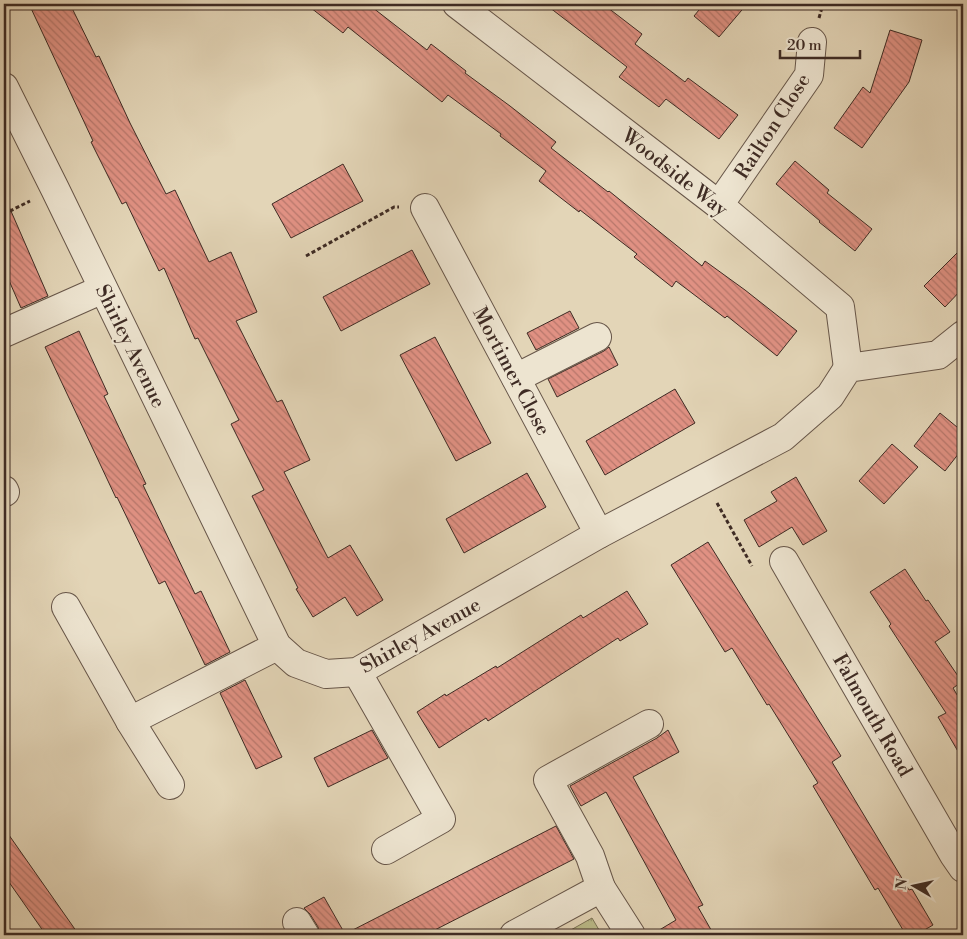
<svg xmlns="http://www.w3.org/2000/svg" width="967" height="939" font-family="'Libre Bodoni',serif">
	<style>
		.grass { fill: url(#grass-tufts); stroke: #7c7356 }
		.building { fill: url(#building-back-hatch); stroke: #3e2b24 }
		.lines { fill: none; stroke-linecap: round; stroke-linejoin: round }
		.minor-casing { stroke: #675649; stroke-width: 30 }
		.path { stroke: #3e2b24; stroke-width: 3; stroke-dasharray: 4 2.5; stroke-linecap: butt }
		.minor { stroke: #ede4d0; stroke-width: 28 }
		.labels { text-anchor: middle; stroke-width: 4.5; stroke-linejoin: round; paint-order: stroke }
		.street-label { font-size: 20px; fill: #3e2b24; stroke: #ede4d0 }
	</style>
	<defs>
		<pattern id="grass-tufts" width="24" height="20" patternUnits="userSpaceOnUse" patternTransform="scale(1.25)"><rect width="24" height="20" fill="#bbbb89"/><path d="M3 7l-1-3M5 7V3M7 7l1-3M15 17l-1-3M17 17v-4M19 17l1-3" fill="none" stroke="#999870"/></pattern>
		<pattern id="building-back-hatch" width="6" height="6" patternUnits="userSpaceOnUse" patternTransform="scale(1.25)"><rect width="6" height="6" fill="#e09183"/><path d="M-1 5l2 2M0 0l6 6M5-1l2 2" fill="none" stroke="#b7776b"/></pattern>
	</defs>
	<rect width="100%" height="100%" fill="#e3d5b7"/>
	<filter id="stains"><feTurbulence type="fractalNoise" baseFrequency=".004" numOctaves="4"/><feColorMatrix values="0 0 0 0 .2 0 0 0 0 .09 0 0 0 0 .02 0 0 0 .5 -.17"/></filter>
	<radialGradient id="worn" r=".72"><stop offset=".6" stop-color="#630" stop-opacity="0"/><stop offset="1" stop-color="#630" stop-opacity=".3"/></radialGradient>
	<path class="grass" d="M592,918L602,935H562Z"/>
	<g class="building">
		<path d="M29,4H70L96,57L99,56L130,123L166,194L175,190L209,262L231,252L257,312L236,321L277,402L282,400L310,460L284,472L328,558L350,545L383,600L357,616L345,597L313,617L296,589L298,588L252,496L264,490L231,424L239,420L198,338L195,339L164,268L159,271L126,202L122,204L91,142L93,141Z"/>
		<path d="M306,4H368L427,50L431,44L466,71L465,73L510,106L556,142L551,148L608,192L609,191L702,266L705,261L745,290L797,331L777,356L727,316L725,318L676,281L672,287L634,257L637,254L580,210L579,212L539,181L546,171L500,136L501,134L448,95L442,102L348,27L343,33Z"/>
		<path d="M545,4H603L642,34L635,44L685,82L688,78L738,115L719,139L666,99L659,107L619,77L627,67Z"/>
		<path d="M704,4H747L719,37L694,16Z"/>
		<path d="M890,30L922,40L909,82L862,148L834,128L863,87L870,93Z"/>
		<path d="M795,161L829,190L827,193L872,229L855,251L819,222L820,221L776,184Z"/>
		<path d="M343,164L363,201L291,238L272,204Z"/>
		<path d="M4,195L48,296L21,308L4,269Z"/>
		<path d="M963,247V288L945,307L924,286Z"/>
		<path d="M412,250L430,284L341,331L323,297Z"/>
		<path d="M570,311L579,328L536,350L527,333Z"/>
		<path d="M79,331L108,394L104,396L146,484L143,485L195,594L201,591L230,652L205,665L165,581L159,584L117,497L116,498L45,347Z"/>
		<path d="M435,337L491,443L456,461L400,355Z"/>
		<path d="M609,347L618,365L557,397L548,379L604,351Z"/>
		<path d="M675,389L695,423L605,475L586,441Z"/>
		<path d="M940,413L963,432V448L945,471L914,446Z"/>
		<path d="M892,444L918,467L884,504L859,481Z"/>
		<path d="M527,473L546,507L464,553L446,519Z"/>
		<path d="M796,477L827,531L803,545L792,527L759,547L744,520L777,501L771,492Z"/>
		<path d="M708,542L841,756L832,762L909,890L912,889L933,925L916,935H906L878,888L875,890L813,786L818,783L769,704L767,705L732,648L725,652L671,565Z"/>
		<path d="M905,569L926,601L928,600L950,632L935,642L962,682L953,688L962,703L963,702V760L938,717L946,713L889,626L891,624L870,592Z"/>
		<path d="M627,591L648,624L620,641L618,638L488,721L486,718L439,748L417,712L445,694L446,696L496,666L497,668L581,615L583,618Z"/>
		<path d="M245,680L282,757L256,769L220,693Z"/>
		<path d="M372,730L388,758L328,787L314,758Z"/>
		<path d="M668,730L679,752L633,777L703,905L698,907L714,935H651L676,920L606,792L581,806L570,786L657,738Z"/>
		<path d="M556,826L574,859L425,935H321L318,927L310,914L304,908L324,897L345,934Z"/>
		<path d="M4,828L79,935H46L4,875Z"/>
	</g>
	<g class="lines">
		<defs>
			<g id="minor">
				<path d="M457,4L719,205L840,307L848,368"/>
				<path d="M4,87L55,189L277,646L296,663L326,674L357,672L599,534L783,437L830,396L848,368L938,355L963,335"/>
				<path d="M719,205L809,75L812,42"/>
				<path d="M425,208L599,534"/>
				<path d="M4,333L103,289"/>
				<path d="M516,378L597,337"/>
				<path d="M4,490L5,492"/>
				<path d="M784,561L954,855L963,868"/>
				<path d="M66,607L130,721L170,785"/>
				<path d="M357,672L441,819L386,850"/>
				<path d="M130,721L277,646"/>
				<path d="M601,888L590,856L548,780L649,724"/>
				<path d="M297,922L305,935"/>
				<path d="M514,935L601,888L631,935"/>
			</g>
		</defs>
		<use href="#minor" class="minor-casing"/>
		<g class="path">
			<path d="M819,18L823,4"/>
			<path d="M4,214L30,201"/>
			<path d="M306,256L394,207H399"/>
			<path d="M717,503L752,566"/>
		</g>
		<use href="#minor" class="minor"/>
	</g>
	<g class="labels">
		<g class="street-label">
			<text transform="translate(772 126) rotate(-57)" y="7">Railton Close</text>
			<text transform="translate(675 172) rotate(38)" y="7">Woodside Way</text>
			<text transform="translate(131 346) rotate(64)" y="7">Shirley Avenue</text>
			<text transform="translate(512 371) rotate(62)" y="7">Mortimer Close</text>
			<text transform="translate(420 635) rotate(-29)" y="7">Shirley Avenue</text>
			<text transform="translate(873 715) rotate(60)" y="7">Falmouth Road</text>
		</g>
	</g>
	<rect width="967" height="939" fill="none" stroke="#e3d5b7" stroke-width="20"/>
	<rect x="5" y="5" width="957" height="929" fill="none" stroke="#3e2b24" stroke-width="2.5"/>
	<rect x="10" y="10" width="947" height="919" fill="none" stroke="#3e2b24"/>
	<g transform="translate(914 886) rotate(279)" stroke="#ede4d0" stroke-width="4" paint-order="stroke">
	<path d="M0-4L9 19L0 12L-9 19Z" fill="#3e2b24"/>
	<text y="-8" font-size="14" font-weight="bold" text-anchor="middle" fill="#3e2b24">N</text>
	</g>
	<path d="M780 50v8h80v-8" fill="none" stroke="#3e2b24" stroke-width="2.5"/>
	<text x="787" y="50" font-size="15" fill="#3e2b24" stroke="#ede4d0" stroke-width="4" paint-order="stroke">20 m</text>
	<rect width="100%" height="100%" filter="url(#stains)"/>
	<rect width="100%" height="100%" fill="url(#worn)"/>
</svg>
